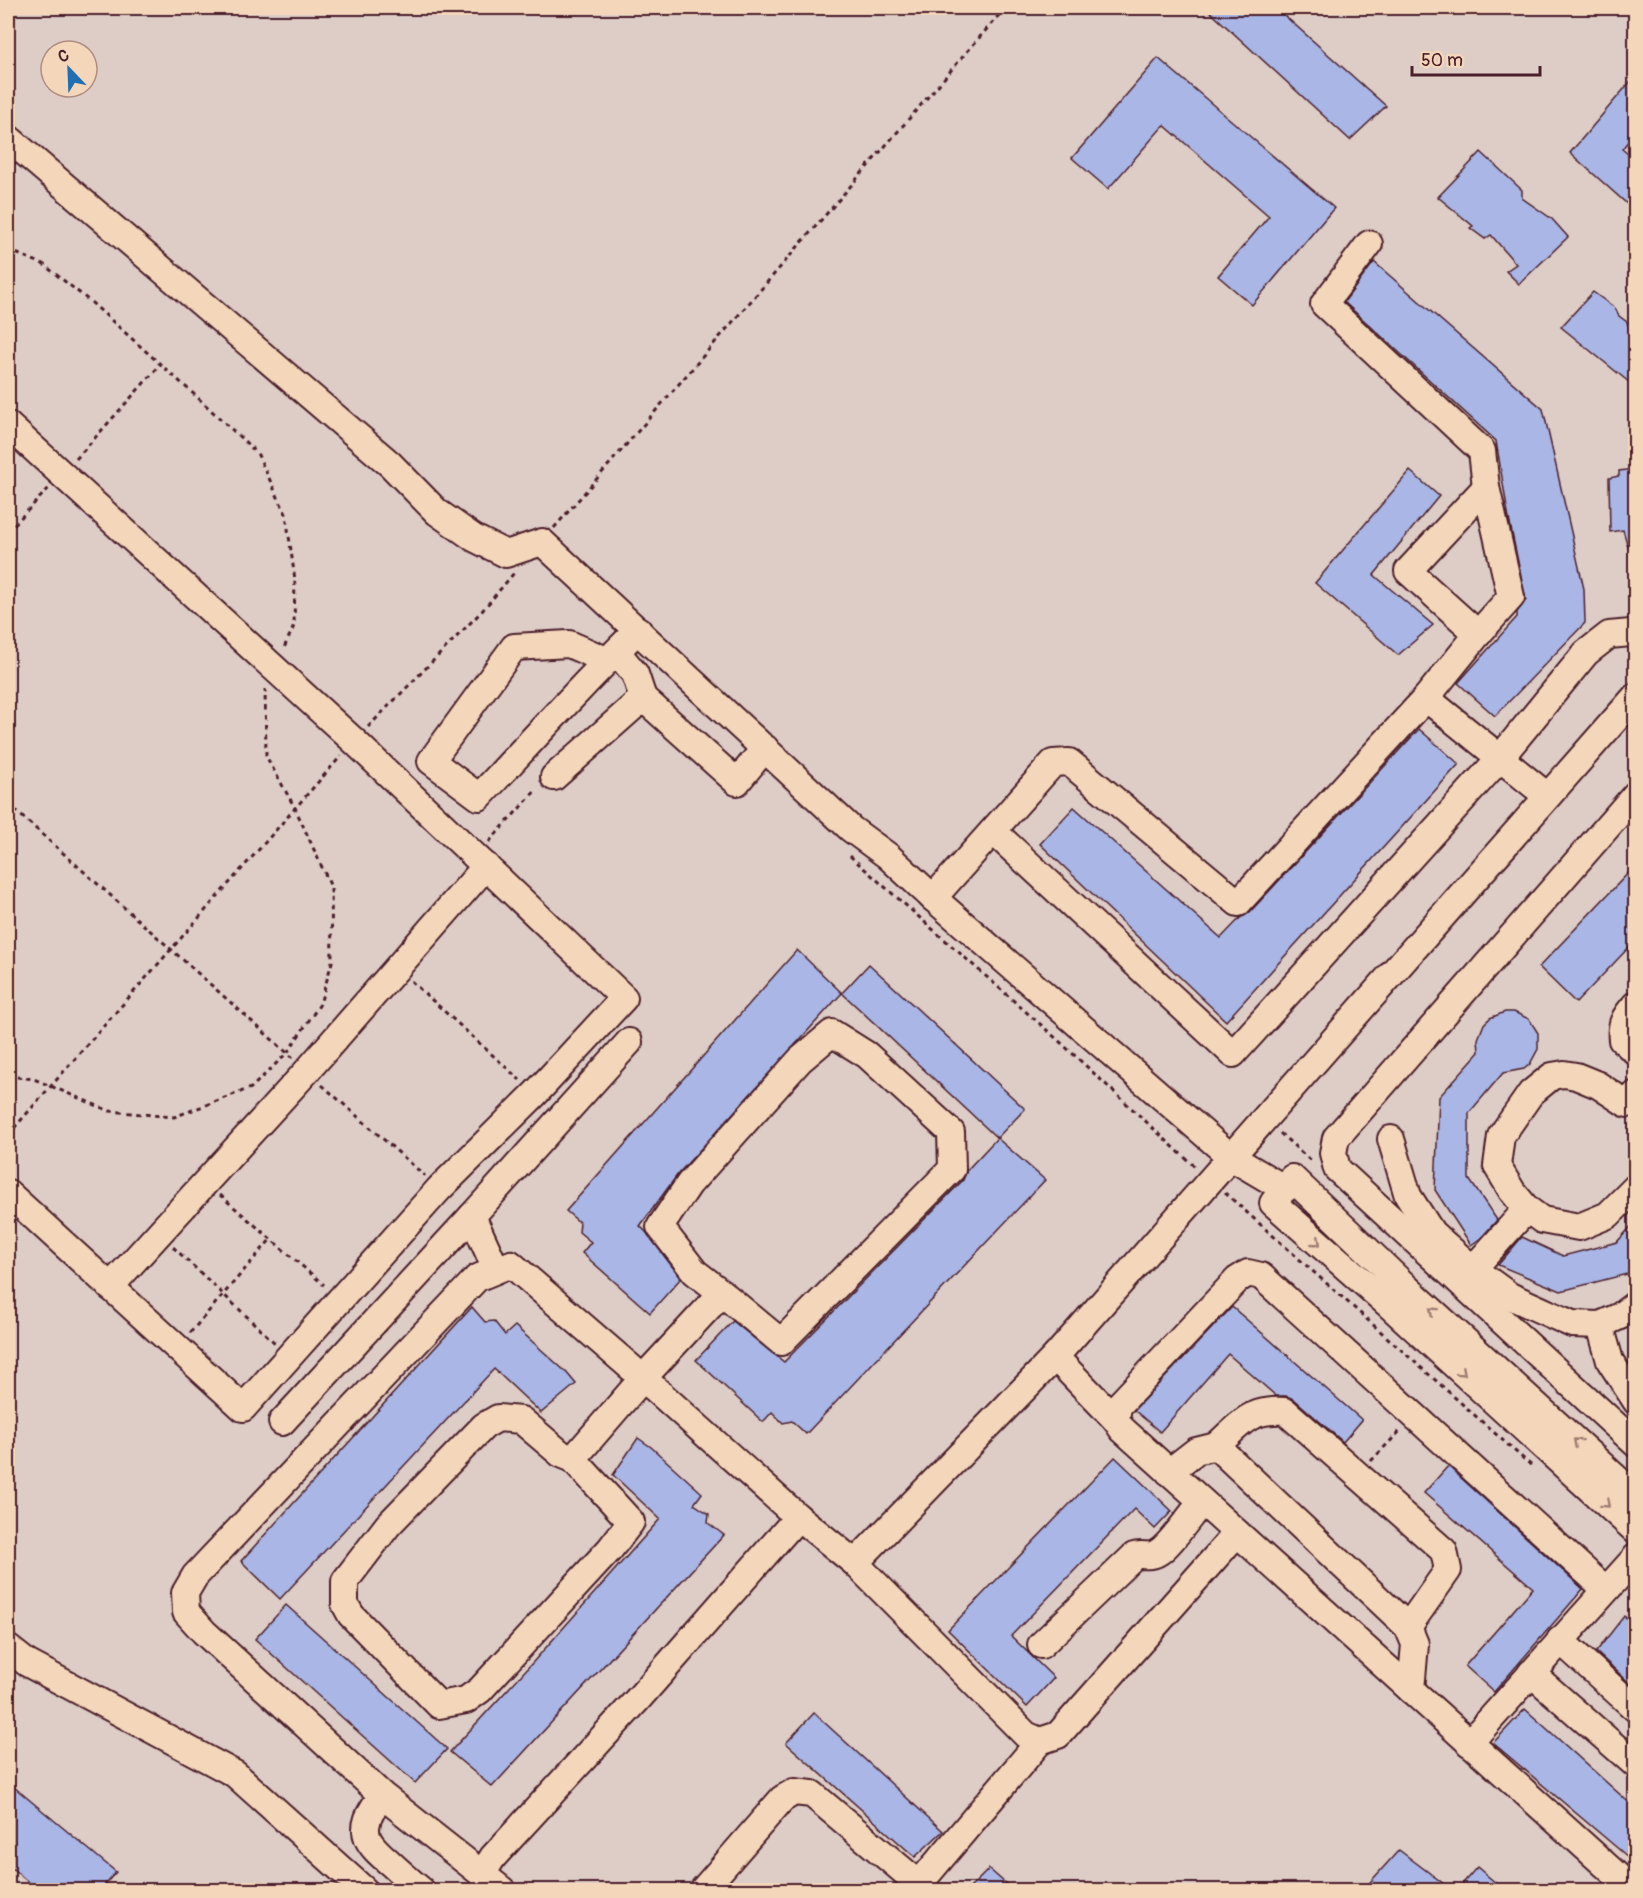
<svg xmlns="http://www.w3.org/2000/svg" width="1643" height="1898" font-family="Pangolin,sans-serif">
	<style>
		.building { fill: #a9b6e6; stroke: #4a1f2b; stroke-width: 1.5 }
		.lines { fill: none; stroke-linecap: round; stroke-linejoin: round }
		.minor-casing { stroke: #4a1f2b; stroke-width: 30 }
		.path { stroke: #4a1f2b; stroke-width: 3; stroke-dasharray: 4.5 4.5; stroke-linecap: butt }
		.minor { stroke: #f4d7ba; stroke-width: 26 }
		.oneway { stroke: #9f7b72 }
	</style>
	<rect width="100%" height="100%" fill="#decdc7"/>
	<filter id="ink" filterUnits="userSpaceOnUse"><feTurbulence type="fractalNoise" baseFrequency=".0167" numOctaves="2"/><feDisplacementMap in="SourceGraphic" scale="12" xChannelSelector="R" yChannelSelector="G"/><feConvolveMatrix kernelMatrix="1 2 1 2 8 2 1 2 1" color-interpolation-filters="sRGB"/></filter>
	<g filter="url(#ink)">
		<g class="building">
			<path d="M1206,8H1276L1386,106L1350,140Z"/>
			<path d="M1158,58L1334,208L1252,305L1218,276L1269,216L1164,125L1108,189L1072,158Z"/>
			<path d="M1635,76V133L1622,149L1635,160V211L1570,153Z"/>
			<path d="M1481,152L1522,190V198L1552,219L1568,237L1519,284L1506,271L1516,264L1491,235L1485,239L1470,228L1473,226L1438,197Z"/>
			<path d="M1374,262L1543,409L1584,589L1585,623L1495,716L1458,683L1517,617V612L1526,600L1508,514L1496,441L1344,302Z"/>
			<path d="M1593,292L1615,308L1619,316L1627,322L1630,330L1635,334V387L1561,327Z"/>
			<path d="M1635,469V559L1632,560L1623,530L1610,532L1609,478L1619,476V471Z"/>
			<path d="M1410,471L1439,496L1374,575L1433,625L1398,655L1315,583Z"/>
			<path d="M1419,729L1459,764L1226,1021L1040,844L1074,807L1221,938L1241,917L1249,913Z"/>
			<path d="M1635,866V941L1576,1003L1539,967Z"/>
			<path d="M797,950L842,993L678,1174L640,1226L646,1232L681,1278L650,1313L582,1253L591,1242L579,1232L580,1223L566,1211Z"/>
			<path d="M869,964L1025,1109L997,1138L842,993Z"/>
			<path d="M1505,1012H1514L1529,1019L1538,1033V1049L1530,1064L1524,1069L1503,1073L1469,1113V1179L1497,1220L1481,1238L1471,1245L1435,1190L1439,1097L1479,1052L1478,1039L1484,1024L1490,1018Z"/>
			<path d="M997,1138L1045,1180L806,1434L792,1421L783,1423L772,1412L763,1422L696,1360L733,1321L784,1362L963,1180L967,1170Z"/>
			<path d="M1635,1222V1272L1561,1291L1498,1265L1522,1237L1563,1256L1617,1242Z"/>
			<path d="M472,1307L485,1322L494,1321L505,1335L515,1326L566,1372L576,1384L541,1413L494,1369L280,1599L241,1561Z"/>
			<path d="M1232,1307L1362,1420L1343,1442L1295,1400L1286,1396H1276L1228,1354L1160,1432L1134,1410Z"/>
			<path d="M638,1438L651,1447L702,1493L694,1504L709,1514L708,1523L724,1535L492,1787L450,1752L534,1661L660,1519L613,1475Z"/>
			<path d="M1115,1457L1172,1511L1155,1529L1134,1509L1011,1636L1054,1678L1027,1707L948,1630Z"/>
			<path d="M1448,1466L1583,1589L1494,1692L1465,1666L1533,1588L1424,1493Z"/>
			<path d="M286,1605L447,1749L415,1783L255,1639Z"/>
			<path d="M1624,1616L1635,1626V1688L1596,1652Z"/>
			<path d="M1525,1709L1635,1808V1863L1493,1743Z"/>
			<path d="M814,1713L943,1831L915,1857L786,1743Z"/>
			<path d="M8,1782L116,1872L100,1890H38L8,1865Z"/>
			<path d="M1399,1850L1452,1890H1363Z"/>
			<path d="M1477,1867L1504,1890H1457Z"/>
			<path d="M989,1869L1013,1890H968Z"/>
		</g>
		<g class="lines">
			<defs>
				<g id="minor">
					<path d="M8,138L390,464L437,512L474,538L506,554L542,542L851,829L888,856L933,898L1231,1157L1285,1189"/>
					<path d="M8,425L354,741L624,998L535,1094L439,1189L243,1408L8,1193"/>
					<path d="M1478,634L1408,571L1486,487"/>
					<path d="M617,652L635,674L643,698"/>
					<path d="M608,661L569,644L514,647L431,761L479,797C532,741 583,683 638,630"/>
					<path d="M1426,698L1547,796"/>
					<path d="M554,777L643,698L737,782L765,748"/>
					<path d="M1636,794L1336,1138L1333,1153L1337,1169L1636,1444"/>
					<path d="M993,831L1233,1054L1500,758L1586,653L1609,635L1631,633L1636,636"/>
					<path d="M933,898L1053,763L1069,762L1238,903L1426,698L1478,634L1511,597L1486,487L1482,451L1324,304L1369,244"/>
					<path d="M1636,1004C1625,1016 1620,1024 1622,1040L1636,1052"/>
					<path d="M1636,1094L1627,1104L1598,1085L1576,1076L1564,1074L1552,1076L1531,1093L1501,1136L1497,1166L1512,1191L1527,1209L1542,1220L1579,1227L1608,1215L1636,1187"/>
					<path d="M1391,1139L1408,1196L1432,1233L1473,1269L1510,1296L1572,1324L1600,1325L1620,1316L1636,1304"/>
					<path d="M496,1269L472,1216L629,1042"/>
					<path d="M1463,1280L1527,1209"/>
					<path d="M110,1287L307,1071L486,866"/>
					<path d="M1600,1325L1610,1361L1636,1401"/>
					<path d="M1055,1357L1116,1420"/>
					<path d="M498,1418L521,1420L561,1454L573,1459L631,1522L610,1549L480,1690L466,1700L439,1705L351,1615L345,1604V1581L388,1525L484,1426Z"/>
					<path d="M282,1422L472,1216"/>
					<path d="M1216,1446C1242,1423 1248,1409 1285,1411L1444,1551L1448,1570L1408,1627"/>
					<path d="M573,1459L643,1378L722,1293L781,1342L952,1169L951,1132L867,1055L832,1033L800,1060L689,1184L660,1227L695,1272L722,1293"/>
					<path d="M1169,1472L1196,1451L1216,1446L1408,1627L1415,1644L1411,1690"/>
					<path d="M1636,1496L1405,1286L1292,1178L1273,1203L1389,1305L1636,1531"/>
					<path d="M855,1563L1026,1735L1040,1741L1058,1735L1237,1533"/>
					<path d="M1605,1589L1261,1276L1248,1273L1237,1280L1118,1406L1116,1420L1122,1429L1633,1890"/>
					<path d="M1560,1640L1636,1709"/>
					<path d="M1041,1645L1134,1556C1142,1553 1150,1558 1157,1553C1170,1546 1191,1514 1202,1502"/>
					<path d="M8,1648L27,1663L235,1774L364,1890"/>
					<path d="M1531,1673L1636,1765"/>
					<path d="M1469,1743L1636,1557"/>
					<path d="M374,1807C357,1833 369,1845 389,1862C400,1872 410,1881 421,1890"/>
					<path d="M482,1874L383,1796L204,1632L186,1612L185,1593L195,1576L477,1278L511,1264L643,1378L798,1517L855,1563L1055,1357L1636,696"/>
					<path d="M502,1890L482,1874L493,1857L639,1698L798,1517"/>
					<path d="M703,1890L782,1799L794,1792L812,1794L919,1884"/>
					<path d="M926,1890L919,1884L1040,1741"/>
				</g>
			</defs>
			<use href="#minor" class="minor-casing"/>
			<g class="path">
				<path d="M8,250L43,264L92,303L197,397L257,453L286,514L295,580L294,626L283,650"/>
				<path d="M76,459L161,364"/>
				<path d="M554,528L1005,8"/>
				<path d="M8,531L49,488"/>
				<path d="M368,727L482,611L514,573"/>
				<path d="M8,804L293,1058"/>
				<path d="M489,842L537,789"/>
				<path d="M850,856L1058,1040L1195,1167"/>
				<path d="M411,981L520,1080"/>
				<path d="M8,1076L34,1079L110,1111L174,1117L251,1088L287,1053L320,1004L332,962L331,887L295,808L266,756L265,689"/>
				<path d="M322,1085L425,1176"/>
				<path d="M1280,1133L1313,1163"/>
				<path d="M8,1135L341,756"/>
				<path d="M1225,1193L1534,1468"/>
				<path d="M220,1195L324,1285"/>
				<path d="M173,1247L275,1343"/>
				<path d="M190,1333L271,1239"/>
				<path d="M1371,1461L1400,1431"/>
			</g>
			<use href="#minor" class="minor"/>
		</g>
		<defs><path id="oneway-chevron" d="M-2-3.5L2.5 0L-2 3.5" fill="none" stroke-width="1.6" stroke-linecap="round" stroke-linejoin="round" transform="scale(1.5)"/></defs>
		<g class="oneway">
			<use href="#oneway-chevron" transform="translate(1317 1242) rotate(41)"/>
			<use href="#oneway-chevron" transform="translate(1433 1311) rotate(-138)"/>
			<use href="#oneway-chevron" transform="translate(1462 1372) rotate(42)"/>
			<use href="#oneway-chevron" transform="translate(1577 1442) rotate(-138)"/>
			<use href="#oneway-chevron" transform="translate(1606 1504) rotate(42)"/>
		</g>
	</g>
	<rect width="1643" height="1898" fill="none" stroke="#f4d7ba" stroke-width="30"/>
	<rect x="15" y="15" width="1613" height="1868" fill="none" stroke="#4a1f2b" stroke-width="2" filter="url(#ink)"/>
	<g transform="translate(69 69) rotate(337)"><circle r="28" fill="#f4d7ba" stroke="#b08d81" stroke-width="1.5"/>
	<path d="M0-4.5L10 22L0 15L-10 22Z" fill="#1f6fb2"/>
	<text y="-9" font-size="16" font-weight="bold" text-anchor="middle" fill="#4a1f2b">С</text>
	</g>
	<path d="M1412 66v9h128v-9" fill="none" stroke="#4a1f2b" stroke-width="3"/>
	<text x="1421" y="66" font-size="18" fill="#4a1f2b" stroke="#f4d7ba" stroke-width="4.5" paint-order="stroke">50 m</text>
</svg>
